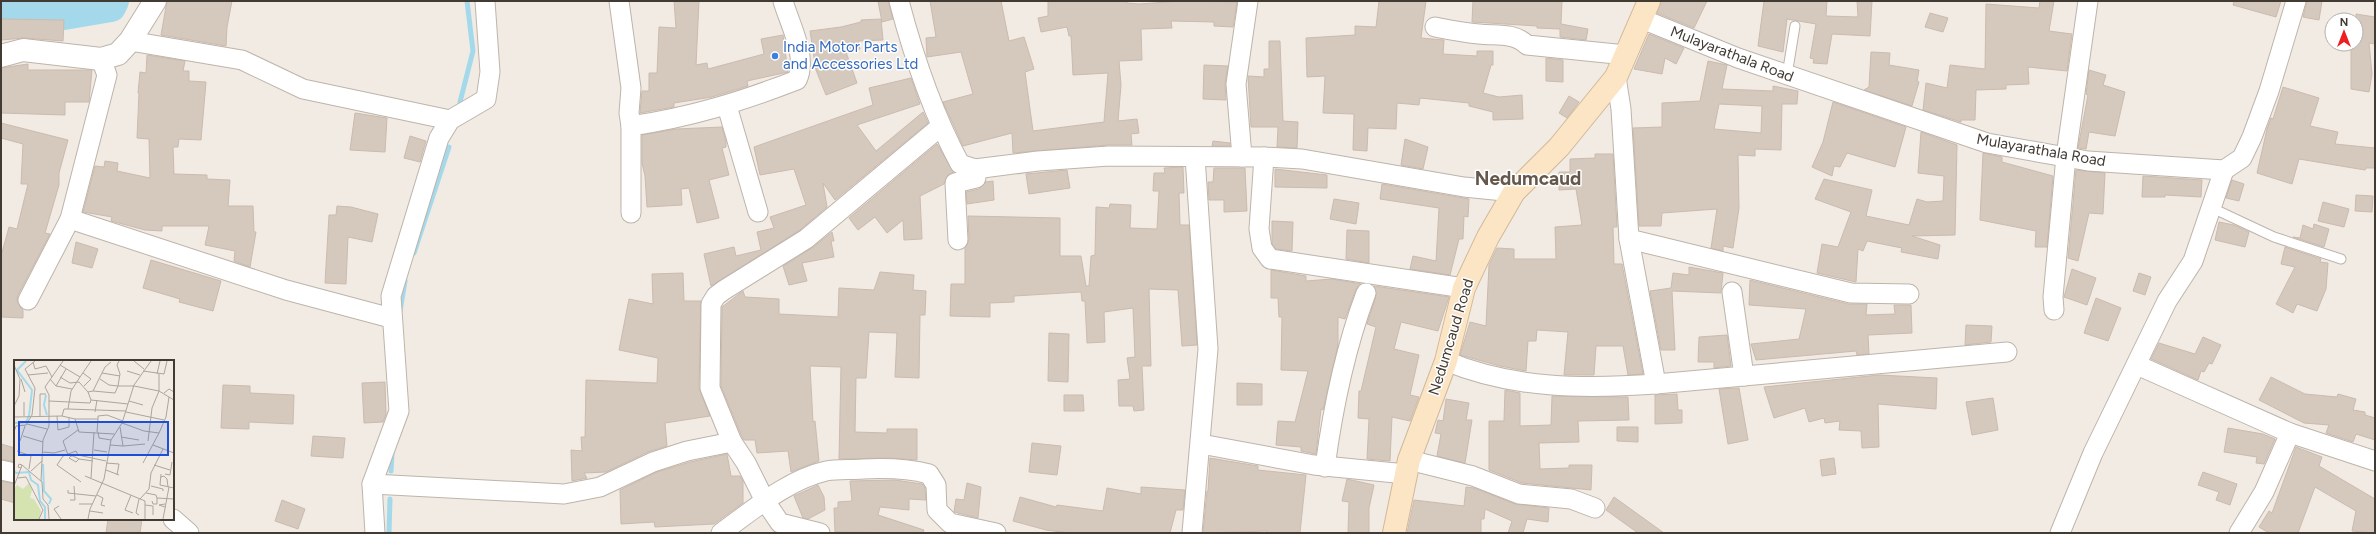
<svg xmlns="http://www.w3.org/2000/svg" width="2376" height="534" font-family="Figtree,sans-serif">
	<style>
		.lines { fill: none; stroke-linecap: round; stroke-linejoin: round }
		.stream { stroke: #a3d9eb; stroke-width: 5 }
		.river { stroke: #a3d9eb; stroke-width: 30 }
		.building { fill: #d5c8bd; stroke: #ccbbae; fill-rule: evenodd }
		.service-casing { stroke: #beb4aa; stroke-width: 11 }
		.minor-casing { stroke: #beb4aa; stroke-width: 21 }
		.tertiary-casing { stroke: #beb4aa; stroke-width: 24 }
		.secondary-casing { stroke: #d1b998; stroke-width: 24 }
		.service { stroke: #fff; stroke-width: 9 }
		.minor { stroke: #fff; stroke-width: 19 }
		.tertiary { stroke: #fff; stroke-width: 22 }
		.secondary { stroke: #fbe5c4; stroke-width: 22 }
		.shop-dot { fill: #3f7fe0; stroke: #fff; stroke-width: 1.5 }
		.labels { text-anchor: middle; stroke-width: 3; stroke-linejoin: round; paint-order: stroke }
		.shop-label { font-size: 15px; fill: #366cbe; stroke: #fff; text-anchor: start }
		.street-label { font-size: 15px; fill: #423b34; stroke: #fff }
		.district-label { font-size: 19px; font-weight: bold; fill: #64574c; stroke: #fff }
		.inset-river { fill: none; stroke: #a3d9eb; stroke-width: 2 }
		.inset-road { fill: none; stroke: #aba59e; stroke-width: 1 }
		.view { fill: #1d4ed8; fill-opacity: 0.15; stroke: #1d4ed8; stroke-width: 2 }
		.inset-edge { fill: none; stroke: #423b34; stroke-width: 2 }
	</style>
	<rect width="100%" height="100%" fill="#f1ebe4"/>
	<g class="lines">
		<g class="stream">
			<path d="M460,102L473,51L467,1"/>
			<path d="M414,253L449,147"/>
			<path d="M400,311L405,281"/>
			<path d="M391,471L392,453"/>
			<path d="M389,533L390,499"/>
		</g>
		<path class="river" d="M1,4L52,17L111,7L114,1"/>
	</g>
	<g class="building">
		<path d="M167,1H232L227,27L226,46L161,35Z"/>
		<path d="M674,1H699L696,65L707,63L708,69L764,54L761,39L783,35L788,72L747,81L748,86L712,97L674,103V107L640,113L642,91H649V73H657L659,27L676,28Z"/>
		<path d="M878,1H888L893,19L882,22Z"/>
		<path d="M930,1H1001L1009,41L1024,37L1034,69L1025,72L1033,131L1104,122L1108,73L1073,75L1071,36H1069L1067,27L1041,32L1038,18L1048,16V1H1127V3L1139,4L1182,1L1237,2L1233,27L1214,26V22L1171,21L1172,28L1141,29L1142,60L1119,61L1121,85L1118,121L1137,119L1139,133L1131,134L1132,145H1108L1013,153L1012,133L963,146L943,102L973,94L961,52L927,57L926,38L936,37Z"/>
		<path d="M1379,1H1426L1421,38L1444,40L1443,54L1477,56V51H1493V65H1491L1483,93L1499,97L1522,95L1523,119L1493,120V112L1469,106V103L1420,98L1419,105L1397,103L1396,129L1368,128L1367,151L1353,150L1354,114L1323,113L1325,76L1307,77L1306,38L1355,35V26L1376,27Z"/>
		<path d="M1473,1H1562L1561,24L1588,29L1586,40L1560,37V29L1537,28V26L1472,22Z"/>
		<path d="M1661,1H1707L1694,28L1657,13Z"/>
		<path d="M1764,1H1827L1826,16L1858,17L1857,1H1872L1870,36L1832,34L1827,64L1813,63L1814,59L1810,58L1816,24L1787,19L1783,52L1758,46Z"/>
		<path d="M2040,1H2054L2049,31L2072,34L2067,71L2028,67L2029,84L2006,85V89L1976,90L1975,120H1961V122L1923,110L1926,83L1947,88L1950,65L1985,69L1986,4L2039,8Z"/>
		<path d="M2234,1H2281L2276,17L2233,5Z"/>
		<path d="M2307,1H2322L2319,20L2303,17Z"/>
		<path d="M1930,13L1948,18L1943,32L1925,27Z"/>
		<path d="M2356,14L2375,17V44L2369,43L2372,74L2369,92L2351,89V47L2356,46Z"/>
		<path d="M1,19L64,20L63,41L24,38L1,40Z"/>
		<path d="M881,19L883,40L858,41L860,49L846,52L857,83L826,95L816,70L810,31L841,27L861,22V20Z"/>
		<path d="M1649,34L1684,48L1676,64L1665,58L1662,74L1634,69Z"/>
		<path d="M1269,41H1280L1283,121L1298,122L1297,148L1277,147L1278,127H1251L1248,76L1264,77V69H1269Z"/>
		<path d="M1871,52L1890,53L1889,65L1919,70L1917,81L1919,82L1912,106L1864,90L1869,87Z"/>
		<path d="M147,55L185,61L183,71H189V81L206,82L201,140L179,139L178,147H173L174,174L207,175V179L230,180L228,206H253L254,232H256L250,267L234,261L235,251L205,245L209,226H162V231L145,230L111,221L112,217L83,212L95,166L104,167L105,161L118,163L117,171L150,178L149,139L137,138L139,93H138L140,72L146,73Z"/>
		<path d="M1546,58L1563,60V82L1546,81Z"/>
		<path d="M1708,61L1727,65L1722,89L1773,91V86L1798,91L1797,104H1782L1781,150L1755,149V156L1738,155L1739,208L1733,248L1723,246V251L1711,248L1717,209L1662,213L1661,226H1639L1633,128L1662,127V103L1700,101ZM1719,104L1762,106L1761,133L1714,129Z"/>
		<path d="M28,64V70H92L89,102H65V115L1,113V68Z"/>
		<path d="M1204,65L1228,66L1225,83L1226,100L1203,99Z"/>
		<path d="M2089,70L2106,75L2103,85L2125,92L2115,136L2089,132L2086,149L2078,148L2088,95L2086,94Z"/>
		<path d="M911,78L920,104L857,125L876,151L923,112L928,123L835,200L823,183L827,207L800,230L711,286L704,254L734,247L736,256L761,250L757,232L774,228L770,217L806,205L794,169L760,175L754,147L873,105L869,88Z"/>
		<path d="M2283,87L2319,98L2310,126L2338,132L2335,144L2375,148V168H2366L2365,170L2299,159L2292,184L2257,173L2267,129L2271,118L2273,119Z"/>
		<path d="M1569,96L1579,102L1567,118L1559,113Z"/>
		<path d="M1833,102L1906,127L1895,167L1847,153L1840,167L1834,166L1832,176L1812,167L1823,142Z"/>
		<path d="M355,113L387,118L385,152L350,150Z"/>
		<path d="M1,123L68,140L59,173V185L45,233L50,234L18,295L17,301L23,310V318L1,317V256L9,227L17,229L28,184H21L23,144L1,138Z"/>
		<path d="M722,127L726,142V147L722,148L729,175L709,180L719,218L697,223L689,188L681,189L682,205L647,207L645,176L642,163V135L676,129Z"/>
		<path d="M1921,132L1957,145L1955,235L1912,236L1940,245L1938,259L1901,252L1902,248L1867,241L1863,251L1858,249L1856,282L1817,273L1822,244L1838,247L1851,212L1815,199L1824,179L1872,190L1866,216L1909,225L1917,199L1927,202L1943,201L1944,176L1918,173Z"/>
		<path d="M410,136L426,141L420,162L404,158Z"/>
		<path d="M1405,139L1428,147L1423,169L1401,165Z"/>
		<path d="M1213,141L1230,143V146H1212Z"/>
		<path d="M937,144L954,172L948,175L944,184L920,196L922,239L904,240L903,220L887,233L875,217L858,230L849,218Z"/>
		<path d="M1983,153L2002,157V162L2053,176L2047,247H2035L2036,231L1980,220Z"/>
		<path d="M1595,154H1613L1617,227H1613L1614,264H1622L1643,374L1628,375L1623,346H1596L1594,375H1564L1568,332L1537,330L1536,341H1528L1526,371L1500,366L1460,355L1470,322L1486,326L1489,265L1497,248L1514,249V259H1556L1555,227L1582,225L1576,189L1559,190V172H1570V159L1595,158Z"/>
		<path d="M1183,167L1184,193H1179L1180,225H1189L1197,345L1182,346L1178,290L1149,289L1151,366H1142L1144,410L1134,411L1133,406H1119L1118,380L1130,379L1127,358L1135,357L1133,308L1104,312L1105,342L1087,343L1085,301H1082L1081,292L1014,296V302L990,303V317L950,316L951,284H965V248L969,239L968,216L1060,218V256H1081L1086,286H1089L1091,256L1095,255L1096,207L1109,208L1110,204L1131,205L1130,228L1157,229L1159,191H1153L1154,173H1165L1164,168Z"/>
		<path d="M1214,168H1245L1247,211L1224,212V200H1209L1208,182H1213Z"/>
		<path d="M1275,169L1327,175V188L1275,187Z"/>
		<path d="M1067,170L1070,188L1029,194L1026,174Z"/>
		<path d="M2076,170L2105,173L2103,214L2089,213L2078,261L2068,258Z"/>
		<path d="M2143,176L2202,180L2201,197L2165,195V197H2142Z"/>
		<path d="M2232,180L2244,184L2239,201L2226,198Z"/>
		<path d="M993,181L994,200L967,204L966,192L979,189L986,182Z"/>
		<path d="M1382,184L1469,199L1468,217L1464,216L1463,239H1459L1450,275L1410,269L1413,256L1436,261L1439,208L1380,199Z"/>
		<path d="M2356,195L2373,196L2372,212L2355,211Z"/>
		<path d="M1334,199L1359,203L1356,224L1330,219Z"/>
		<path d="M2323,202L2349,209L2344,227L2318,221Z"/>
		<path d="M337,206L351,207L378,214L372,242L348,237L346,284L325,283L329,215H336Z"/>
		<path d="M1272,221L1293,222L1292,251L1276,249L1272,244Z"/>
		<path d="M2219,222L2234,225L2249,232L2245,247L2215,240Z"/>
		<path d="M2314,224L2329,229L2324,247L2293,237L2300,238L2303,225L2313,229Z"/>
		<path d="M1347,230L1369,231V263L1346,259Z"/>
		<path d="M832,232L834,241H831L834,257L802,263L807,281L789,285L783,266L812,248Z"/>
		<path d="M76,242L98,249L92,268L72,263Z"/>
		<path d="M2285,247L2321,259L2320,262L2328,263L2326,289L2317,311L2297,304L2293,313L2276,304L2295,267L2281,264Z"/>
		<path d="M151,260L221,281L213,311L179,302L180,299L143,288Z"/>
		<path d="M1689,267L1723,273L1721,293L1672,291L1675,350H1661L1650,291L1671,288L1673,273L1689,275Z"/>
		<path d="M2072,269L2096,278L2087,305L2064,297Z"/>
		<path d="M1271,270L1306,276V281L1332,279L1361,284L1356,289L1345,319L1338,317V345L1323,410L1321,409L1316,454L1301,451V447L1276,445L1278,421L1295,422L1308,371L1281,370L1282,317H1279L1278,298H1271Z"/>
		<path d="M880,272L914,275L913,290L926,291L925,315H920L919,378L895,377L897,333L869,332L866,378H856L855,432L887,433V429H917V460L888,458L839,459L841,367L810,366L813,422L815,421L819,461L791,472L788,451L757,453L755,440H744L742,437L721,386L722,307L743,291L745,297L779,299V314L838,317L839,288L874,290Z"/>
		<path d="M683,273L684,301H701L699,388L710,416L665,423L667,446L648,452L606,472L584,473L587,478L572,481L571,450L582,451L581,437H585L586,380L657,383L658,358L619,350L629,299L653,304L652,274Z"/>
		<path d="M2139,273L2151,277L2145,295L2133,291Z"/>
		<path d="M1750,280L1848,304H1867L1866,315L1895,314L1894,305H1911L1912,333L1868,335L1869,354L1857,355L1856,351L1756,360L1751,344L1799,339L1806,309L1749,305Z"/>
		<path d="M1374,286L1449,297L1438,331L1401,322L1394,349L1419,355L1410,395L1419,397L1410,421L1392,417L1390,461L1367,459L1369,419L1358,418L1359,391H1361L1376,327L1367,324L1376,296Z"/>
		<path d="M2096,298L2121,308L2108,341L2084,333Z"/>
		<path d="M1966,325L1992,326L1991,342L1965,345Z"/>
		<path d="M1049,333L1069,334L1068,382L1048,381Z"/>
		<path d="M1727,335L1731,366L1714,368V362H1698L1699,337Z"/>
		<path d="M2203,337L2221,345L2212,364L2209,363L2204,372L2201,371L2198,380L2151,359L2159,343L2195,354Z"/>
		<path d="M1879,375L1937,378L1936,409L1878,404L1879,447L1862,448L1861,431L1839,430L1840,421L1825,423L1824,418L1809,422L1805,408L1774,418L1764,387Z"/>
		<path d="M2271,377L2305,394L2337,397L2338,394L2356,399L2353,410L2365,412V415L2375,418V440L2356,434L2353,442L2326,433L2329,425L2304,423L2259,400Z"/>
		<path d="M385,382L386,414L383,422L364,423L362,383Z"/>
		<path d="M1237,383L1262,384V405H1237Z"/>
		<path d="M223,385L250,386V393L294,395L293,424L249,422V429L221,428Z"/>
		<path d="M1739,388L1748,440L1728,444L1719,389Z"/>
		<path d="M1505,390L1520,393V426L1551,425L1552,396L1628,397L1629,420L1578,421L1579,442L1539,443L1540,469L1569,468V465H1592L1591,490L1522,483L1489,470V421H1504Z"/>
		<path d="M1677,394L1678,410H1682V423L1655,424V395Z"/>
		<path d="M1064,395H1083L1084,411H1064Z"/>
		<path d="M1993,398L1998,430L1972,435L1966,402Z"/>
		<path d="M1446,399L1469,403L1466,420H1472L1465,463L1437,456L1441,434L1435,433L1438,420L1443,421Z"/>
		<path d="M1617,427H1638V442L1617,441Z"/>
		<path d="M2228,428L2263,434L2275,439L2264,464L2256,463L2257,457L2224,452Z"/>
		<path d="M313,436L345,438L343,458L311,456Z"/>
		<path d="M1032,443L1061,446L1057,475L1029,472Z"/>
		<path d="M1,444L15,448V462L1,459Z"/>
		<path d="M2296,447L2322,457L2319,466L2375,499V533L2352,531L2356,511L2315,487L2298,533H2269L2259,527L2269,511L2272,513Z"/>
		<path d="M727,454L731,476H740L743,481V503L714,524L655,527L654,522L621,524L620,490L657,472L690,462Z"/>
		<path d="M1210,458L1258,466V470L1306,475L1300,533H1266L1267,531L1203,533L1207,491H1208Z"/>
		<path d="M1834,458L1836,474L1822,476L1820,460Z"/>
		<path d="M2203,472L2237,484L2230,505L2216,500L2219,492L2198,485Z"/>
		<path d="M1347,479L1374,485L1369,508V533H1348L1349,502L1342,501Z"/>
		<path d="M895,480L922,484L925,488L926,500L909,499V510L880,507L878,515L924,530L923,533L835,532L834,508H838V502L852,501L850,481Z"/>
		<path d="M1,481L15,484V503L1,499Z"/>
		<path d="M967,483L981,487L978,518L954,512L956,499L964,500Z"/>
		<path d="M818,485L824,497L825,510L808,519L803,518L794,496Z"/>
		<path d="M1141,487L1185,490L1183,510H1176L1170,533H1070L1046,530L1013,521L1020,497L1056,507L1057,505L1103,511L1107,488L1141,494Z"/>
		<path d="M1466,487L1474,488L1515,504L1549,508L1548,522L1527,519L1523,533H1508L1512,521L1485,509L1484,519H1481V533H1407L1414,500L1464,506Z"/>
		<path d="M1614,497L1664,533H1638L1606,510Z"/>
		<path d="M282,500L305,509L298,529L275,521Z"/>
		<path d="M108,519H142L140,533H106Z"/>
	</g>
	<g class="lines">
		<defs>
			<g id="service">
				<path d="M1787,75L1795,26"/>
				<path d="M2210,207L2274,237L2341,259"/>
			</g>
			<g id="minor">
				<path d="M619,1L631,88L629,113L631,126C691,117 740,102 797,80C808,57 790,25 783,1"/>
				<path d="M899,1C914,58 932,112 960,164L975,169L1038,161L1109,156L1264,157L1302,159L1464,187L1514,192"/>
				<path d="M1642,19L1738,58L1987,143L2088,161L2224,170L2242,158L2252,137L2269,91L2296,1"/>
				<path d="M1435,27C1450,30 1464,33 1479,34C1496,36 1514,32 1527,45L1626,55"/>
				<path d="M130,41L242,60L303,89L450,120"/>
				<path d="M1616,77L1621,109L1629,239L1656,384L2007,352"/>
				<path d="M727,106L758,212"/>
				<path d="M631,126V213"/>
				<path d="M1242,157L1236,84L1248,1"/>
				<path d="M1264,157L1259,229L1262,248L1270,259L1464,288"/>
				<path d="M70,219L286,290L391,318"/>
				<path d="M1629,239L1851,293L1909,294"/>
				<path d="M958,240L955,183L976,178L975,169"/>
				<path d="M1732,292L1744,376"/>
				<path d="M28,300L70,219L107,75L101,59"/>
				<path d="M2054,310L2053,297L2066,156L2088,1"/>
				<path d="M1446,361C1513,389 1585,389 1656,384"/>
				<path d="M2137,365L2290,433L2375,461"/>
				<path d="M1201,444L1314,465L1406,474"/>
				<path d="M1409,460L1473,476L1519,494L1571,499L1595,508"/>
				<path d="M1325,467C1333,407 1345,349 1366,293"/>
				<path d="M1,470L15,473"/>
				<path d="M372,484L564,494L600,487L653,462L687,451L732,442"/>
				<path d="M173,519L189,533"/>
				<path d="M375,533L372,484L399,411L391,296L439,138L450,120L486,99L490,72L485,1"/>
				<path d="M721,533C753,510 787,480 826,471C837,469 851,470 863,469C885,468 907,468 929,474L936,485L937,510L950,523L996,533"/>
				<path d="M820,533L780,523L765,501L746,463L732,442L710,388L711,304L716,296L724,290L806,239L940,127"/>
				<path d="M1192,533L1208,349L1195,157"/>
				<path d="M2060,533L2093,453L2167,301L2193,261L2224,170"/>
				<path d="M2239,533L2264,492L2290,433"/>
			</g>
			<path id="tertiary" d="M1,56L23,50L101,59L118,54L130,41L155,1"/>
			<path id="secondary" d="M1394,533L1409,460L1446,361L1464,288L1488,237L1514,192L1559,147L1616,77L1649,1"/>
		</defs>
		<use href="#service" class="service-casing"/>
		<use href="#minor" class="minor-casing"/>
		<use href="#tertiary" class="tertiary-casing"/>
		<use href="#secondary" class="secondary-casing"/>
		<use href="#service" class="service"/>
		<use href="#minor" class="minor"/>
		<use href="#tertiary" class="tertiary"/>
		<use href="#secondary" class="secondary"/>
	</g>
	<circle class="shop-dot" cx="775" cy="56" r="4"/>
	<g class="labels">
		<g class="shop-label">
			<text x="783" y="52">India Motor Parts<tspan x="783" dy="17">and Accessories Ltd</tspan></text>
		</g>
		<g class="street-label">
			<text transform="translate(1732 54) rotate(21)" y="5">Mulayarathala Road</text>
			<text transform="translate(2041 150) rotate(10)" y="5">Mulayarathala Road</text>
			<text transform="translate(1451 337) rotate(-73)" y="5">Nedumcaud Road</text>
		</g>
		<g class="district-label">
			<text x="1528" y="185">Nedumcaud</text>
		</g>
	</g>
	<g transform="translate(14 360)">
		<rect width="160" height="160" fill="#f1ebe4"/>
		<path d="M15,123L18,130L16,138L20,139L27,151L25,159H0V129L3,125L9,129Z" fill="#d4e3af"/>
		<path class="inset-river" d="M32,35L30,45L33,55M0,63L12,62L15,56L18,30L3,10L12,1M29,104L30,131L37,139L35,144M0,111L2,113L15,112L17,120L24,125L26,141L31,147V159"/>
		<path class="inset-road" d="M120,1L130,9M19,2L21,9L32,6L38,17M0,5L6,19L5,36L0,46M46,5L66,17L77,1M113,11L126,15M129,11L150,14L153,1M69,13L77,19L70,26M88,13L106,16M143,14L146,1M14,15L34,13M46,17L56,23L65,22L74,32L77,40M7,19L11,32M36,19L42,26L58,29M86,19L95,25L104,26L106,14L103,5L105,1M42,26L52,9M79,31L101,33L104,26H120L145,31L160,40M74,32L79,31L91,7L97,2M150,33L155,29L160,32M35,41V35L31,27L49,1M115,41L129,45M54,49L112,51M81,52L83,40M112,52L150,60M10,56V42M26,56V34H32M43,56L44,70L55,67V58M48,56L50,49H54L57,31L66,17M0,57L48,56L61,59L65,72L100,74M61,59H84V56L93,55L109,61M108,63L130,71L145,73L152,57L155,37M13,64L33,69M106,67L109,86L131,84M0,72L2,66L12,65L18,55L21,28L11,9L21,1M83,72L84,59M84,72L85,78L97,80M9,76L29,82M107,77L125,80M6,81L11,66M134,81L138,48L145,31V14M96,85L109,86M139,85L160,93M80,90L93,92M3,91L17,96L15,109M28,92L40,93L51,90M57,96L55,98L62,102L65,99L59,96H57L54,95L49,81L64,70M65,99L79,101M92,103L105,104L103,115M129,103L145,73M5,104L8,105L7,108L4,107ZM8,105L28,122L29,139L34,145L35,159M140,105L156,110M92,110L105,115M17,111L28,101M147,114L146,125L160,128M151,114L156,115L158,102M71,116L131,141V159M147,117L150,116L153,119L154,127M4,118L12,117L29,150L25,159M77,118L80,72M27,121L29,80L35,66V41L76,43L77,40L114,44M67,122L43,105L49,96L62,91L64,95L92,101M0,126L7,108M137,126L149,129V131M54,130V133L82,136M132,133L142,135L143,138L160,139M83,135L89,138L87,145L91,146M117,135L111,150L119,153M125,139L122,153L125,155M126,139L135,129L137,113L149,89M56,140H61L60,126M138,141L139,144H143V138M65,144H78M131,145L139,146V155M45,146L40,149L47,159M151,147L145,145L151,144M76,151L89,153M74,159L76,149L90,119L97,80L108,63L120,25L137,1M149,159L155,127"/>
		<path class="view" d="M5,62H154V95H5Z"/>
		<rect width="160" height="160" class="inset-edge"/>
	</g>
	<rect width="2376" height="534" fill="none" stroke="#423b34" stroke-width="4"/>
	<g transform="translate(2344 32)"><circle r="19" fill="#ffffff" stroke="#b3b1ae"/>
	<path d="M0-3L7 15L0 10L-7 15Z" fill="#ec1f21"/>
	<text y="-6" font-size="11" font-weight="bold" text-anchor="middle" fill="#423b34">N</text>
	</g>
</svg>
